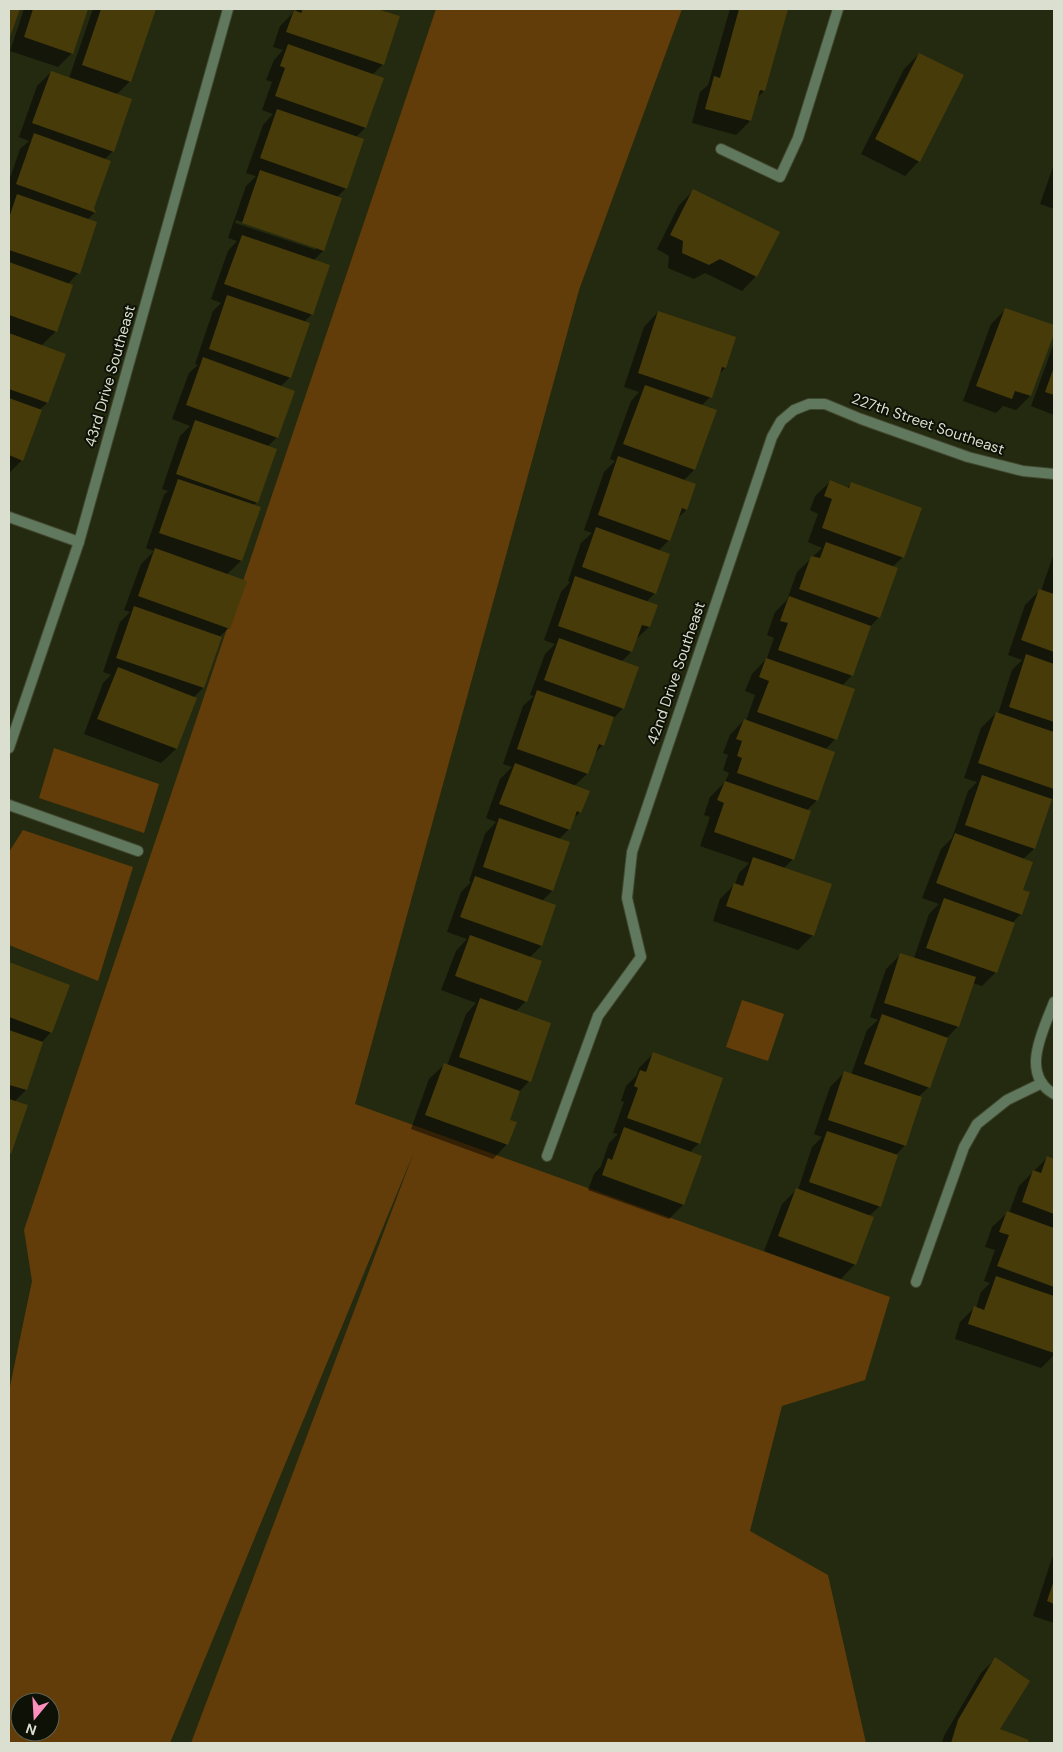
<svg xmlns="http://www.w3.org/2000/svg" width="1063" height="1752" font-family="'DM Sans',sans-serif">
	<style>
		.green { fill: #623d09; fill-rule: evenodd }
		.shadow { fill: #0007; fill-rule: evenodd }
		.building { fill: #473b0a }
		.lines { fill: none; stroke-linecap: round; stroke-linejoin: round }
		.service-casing { stroke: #41472e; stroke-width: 12 }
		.minor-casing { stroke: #41472e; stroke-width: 12 }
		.service { stroke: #5f785e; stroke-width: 10 }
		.minor { stroke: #5f785e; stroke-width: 10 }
		.labels { text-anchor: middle; stroke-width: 4; stroke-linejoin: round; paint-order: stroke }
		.street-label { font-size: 15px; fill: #dbdfcf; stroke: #0e1106 }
	</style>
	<rect width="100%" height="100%" fill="#242a0f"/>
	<g class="green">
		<path d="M436,9H682L579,290L355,1104L890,1297L865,1380L782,1406L750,1531L828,1575L866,1743H191L414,1152L170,1743H9V1391L32,1281L24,1230ZM20,1702H50V1732H20Z"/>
		<path d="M54,748L159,784L144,833L39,798Z"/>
		<path d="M23,830L133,867L98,981L9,945V852Z"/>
		<path d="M742,1000L784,1014L768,1061L726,1047Z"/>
	</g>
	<g class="shadow">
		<path d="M24,9H87L72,53L58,67L10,51Z"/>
		<path d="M93,9H154L130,81L116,95L113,151L104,160L93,208L94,213L87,220L78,273L68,284L56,331L41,346L65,354L47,403L39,410L22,460L9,473V204L11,202L9,201V181L20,149L29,141L19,137L37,86L51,72L69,78Z"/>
		<path d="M294,9H373L399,17L383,64L372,75L382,79L365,128L355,138L346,188L337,197L323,251L313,261L312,314L304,322L290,377L280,387L277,437L267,447L257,502L253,506L259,508L241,561L226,575L229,628L219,637L203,688L193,698H196L176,749L161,763L84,734L103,683L111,675L103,672L120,622L130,612L124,610L141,564L154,551L146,548L164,495L168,491L162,489L180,436L190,426L172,419L189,373L198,365L195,364L213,311L221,303L211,299L228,251L237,241L228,238L246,186L256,176L246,173L263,125L273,114L262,110L272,82L266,80L274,60L283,50L273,47L280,26L292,14ZM236,220L316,247V250L235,223Z"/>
		<path d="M730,9H787L764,91L757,98L750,121L736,135L692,123L700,92L708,85Z"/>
		<path d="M919,54V161L905,176L861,154L904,69Z"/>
		<path d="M1054,164V209L1040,204Z"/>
		<path d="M693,191L756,276L742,291L705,273L694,279L668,268L669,256L657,249L679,205Z"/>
		<path d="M1006,309L1054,327V331L1030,396L1016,410L1003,406L996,413L963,401L991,324Z"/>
		<path d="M658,312L725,368L718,375L710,397L701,406L694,470L683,481L686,510L676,520L669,540L658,551L655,593L646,602L649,627L634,641L631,652L621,662L623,708L613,719L603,745L594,754L587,774L574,786L580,812L573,819L569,829L559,839L552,891L542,901L555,906L541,946L529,958L526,1001L515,1012L529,1081L519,1092L508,1120L507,1144L493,1159L411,1129L429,1079L444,1065L447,1066L466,1014L476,1003L441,990L456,951L467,939L447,932L461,892L471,882L469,881L485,834L496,822L486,818L500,779L512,767L503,764L523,706L534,696L530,695L545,654L555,644L544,640L561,592L570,582L568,581L581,543L592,533L584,530L604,472L615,461L610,459L631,401L639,392L624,387L644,327Z"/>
		<path d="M1054,343V415L1031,406Z"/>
		<path d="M830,482L847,488L852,483L903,557L892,567L879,617L869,628L851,676L842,686L835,739L825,750L817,800L806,811L793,859L783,869L813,935L798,950L713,921L720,899L735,884L739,873L749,863L700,846L710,817L704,815L710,797L725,782L729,773L723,770L728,755L723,753L730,735L744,720L746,721L755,695L745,691L752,674L767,658L774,638L767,635L775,612L787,600L797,572L822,548L808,542L818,514L810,510L815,496Z"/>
		<path d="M1054,553V797L1050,801L1034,849L1023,859L1021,914L1012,923L996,972L982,986L973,983L958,1026L946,1039L929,1087L918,1097L905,1145L895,1156L880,1206L869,1216L855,1264L841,1279L764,1251L782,1204L796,1190H798L812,1147L822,1137L814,1134L830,1087L844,1073L851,1075L867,1030L878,1020L870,1017L886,969L901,954L914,958L929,914L939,904L922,898L941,849L952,838L968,791L977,782L964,778L981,728L996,713L998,714L1012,670L1022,660L1008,655L1025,605L1040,590L1041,591Z"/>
		<path d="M9,963L69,985L51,1032L42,1042L26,1090L14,1102L10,1153L9,1155Z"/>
		<path d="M653,1054L699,1143L690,1152L683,1205L669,1219L588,1190L594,1174L601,1166L609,1143L618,1134L613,1133L624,1102L621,1101L626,1086L636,1076L639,1068Z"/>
		<path d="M1047,1158L1054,1160V1355L1041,1368L955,1339L960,1322L975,1307L976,1308L981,1292L990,1283L984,1281L995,1250L985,1247L992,1227L1007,1213H1009L1019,1186Z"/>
		<path d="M1054,1556V1623L1033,1616L1052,1558Z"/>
		<path d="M995,1659L998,1730L1028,1740L1027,1743H942L944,1736L981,1673Z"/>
	</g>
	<g class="building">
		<path d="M9,9H20L10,37L9,36Z"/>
		<path d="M33,9H88L73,54L24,37Z"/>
		<path d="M101,9H156L131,82L82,65Z"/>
		<path d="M303,9H377L400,16L384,65L286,32L294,10L301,13Z"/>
		<path d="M739,9H788L765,91L760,90L751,121L705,109L714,76L720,78Z"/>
		<path d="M288,44L384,78L366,128L275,96L285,68L280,66Z"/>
		<path d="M919,53L964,75L920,162L875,139Z"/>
		<path d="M51,71L132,99L114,152L32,123Z"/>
		<path d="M277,109L364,139L347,189L260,158Z"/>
		<path d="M34,133L111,161L94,208L96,213L16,184Z"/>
		<path d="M260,170L342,198L324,251L242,223Z"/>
		<path d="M693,189L780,232L757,277L720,259L709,265L682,253L683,241L670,235Z"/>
		<path d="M17,194L97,222L80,274L9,250V218Z"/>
		<path d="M242,235L330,265L313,315L224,284Z"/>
		<path d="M9,262L73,285L57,332L9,315Z"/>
		<path d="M227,295L310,323L291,378L209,349Z"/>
		<path d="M1005,308L1054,325V334L1031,396L1015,391L1012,399L976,386Z"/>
		<path d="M658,311L736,337L726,368L722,367L712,398L638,373Z"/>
		<path d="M9,333L66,354L48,403L9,389Z"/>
		<path d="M203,357L295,391L278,438L186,405Z"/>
		<path d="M1054,367V395L1045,392Z"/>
		<path d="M645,385L717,410L695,470L623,444Z"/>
		<path d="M9,398L42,410L23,461L9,455Z"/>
		<path d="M195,420L277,449L258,503L176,474Z"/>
		<path d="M618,456L696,484L687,510L682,508L670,541L598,515Z"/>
		<path d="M178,479L261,507L242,561L159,533Z"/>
		<path d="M830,480L849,488L851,482L922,508L904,558L822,528L832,499L824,496Z"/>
		<path d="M596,527L670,554L656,594L582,567Z"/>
		<path d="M826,542L898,568L880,618L799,589L811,556L820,558Z"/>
		<path d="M155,548L247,581L230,629L138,596Z"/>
		<path d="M575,576L658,605L650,627L642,625L632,652L558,626Z"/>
		<path d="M1039,589L1054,594V652L1021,640Z"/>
		<path d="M789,596L871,626L853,676L778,650L788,623L780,621Z"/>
		<path d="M134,606L222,637L204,688L116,658Z"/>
		<path d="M559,638L639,667L624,709L544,680Z"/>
		<path d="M1026,654L1054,664V722L1009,707Z"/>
		<path d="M766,658L855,689L837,740L757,712L769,681L759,677Z"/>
		<path d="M118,667L197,698L177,749L97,719Z"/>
		<path d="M537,690L614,717L604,746L599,744L588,774L517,749Z"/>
		<path d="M996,712L1054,732V789L978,763Z"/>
		<path d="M744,719L835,752L818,801L737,773L742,758L737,756L742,741L736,739Z"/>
		<path d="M515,763L590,791L581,813L577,811L570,830L499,804Z"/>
		<path d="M982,775L1052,799L1035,849L965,825Z"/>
		<path d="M725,781L811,811L794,860L714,832L724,803L717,800Z"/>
		<path d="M499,818L570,842L553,891L483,867Z"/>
		<path d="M955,833L1033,862L1023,890L1030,892L1022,915L936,883Z"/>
		<path d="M753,857L832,884L814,936L726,906L734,883L743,886Z"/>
		<path d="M475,876L556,905L542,946L460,917Z"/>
		<path d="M944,898L1015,923L997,973L926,948Z"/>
		<path d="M470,935L542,961L527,1002L455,976Z"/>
		<path d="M900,953L976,977L959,1027L884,1003Z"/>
		<path d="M9,962L70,985L52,1033L9,1017Z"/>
		<path d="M480,998L551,1023L531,1082L459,1057Z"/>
		<path d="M882,1014L948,1038L930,1088L864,1064Z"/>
		<path d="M9,1030L43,1042L27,1090L9,1085Z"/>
		<path d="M653,1052L723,1078L700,1144L627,1118L638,1088L634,1086L640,1070L646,1072Z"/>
		<path d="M444,1063L520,1091L510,1120L517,1122L508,1145L425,1115Z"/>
		<path d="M844,1071L922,1097L906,1146L828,1120Z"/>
		<path d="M9,1099L28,1105L11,1154L9,1153Z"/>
		<path d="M624,1127L702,1156L684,1205L602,1175L608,1158L612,1160Z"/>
		<path d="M827,1131L898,1155L881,1207L809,1182Z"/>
		<path d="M1047,1156L1054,1159V1214L1022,1202L1033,1170L1041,1173Z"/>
		<path d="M796,1188L874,1217L856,1265L778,1236Z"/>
		<path d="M1007,1211L1054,1228V1287L997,1266L1009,1235L999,1232Z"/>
		<path d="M996,1276L1054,1296V1353L968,1324L974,1306L984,1310Z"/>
		<path d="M1054,1580V1604L1047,1601Z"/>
		<path d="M995,1657L1030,1681L1000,1729L1029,1740L1028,1743H951L958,1720Z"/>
	</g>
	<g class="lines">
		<defs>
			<path id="service" d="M721,149L780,177L798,138L838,9"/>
			<g id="minor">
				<path d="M9,517L79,542"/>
				<path d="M9,748L79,542L228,9"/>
				<path d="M9,805L138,851"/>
				<path d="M1054,1002C1044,1029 1019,1074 1054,1094"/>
				<path d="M547,1156L598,1016L641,957L627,898L632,852L772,437L781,421L794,410L809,404H825L861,419L968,457L1023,471L1054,474"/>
				<path d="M916,1282L964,1147L977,1124L1007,1100L1042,1083"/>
			</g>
		</defs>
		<use href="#service" class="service-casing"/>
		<use href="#minor" class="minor-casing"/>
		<use href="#service" class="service"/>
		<use href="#minor" class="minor"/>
	</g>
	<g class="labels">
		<g class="street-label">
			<text transform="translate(110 376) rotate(-74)" y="5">43rd Drive Southeast</text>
			<text transform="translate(928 424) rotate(19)" y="5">227th Street Southeast</text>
			<text transform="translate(676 673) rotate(-71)" y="5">42nd Drive Southeast</text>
		</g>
	</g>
	<rect width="1063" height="1752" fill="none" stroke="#dbdfcf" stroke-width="20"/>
	<g transform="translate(35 1717) rotate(198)"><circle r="24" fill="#0e1106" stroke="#606356"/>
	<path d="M0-4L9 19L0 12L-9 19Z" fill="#fe8ebc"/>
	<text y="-8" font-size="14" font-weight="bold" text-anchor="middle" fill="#dbdfcf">N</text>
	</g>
</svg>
